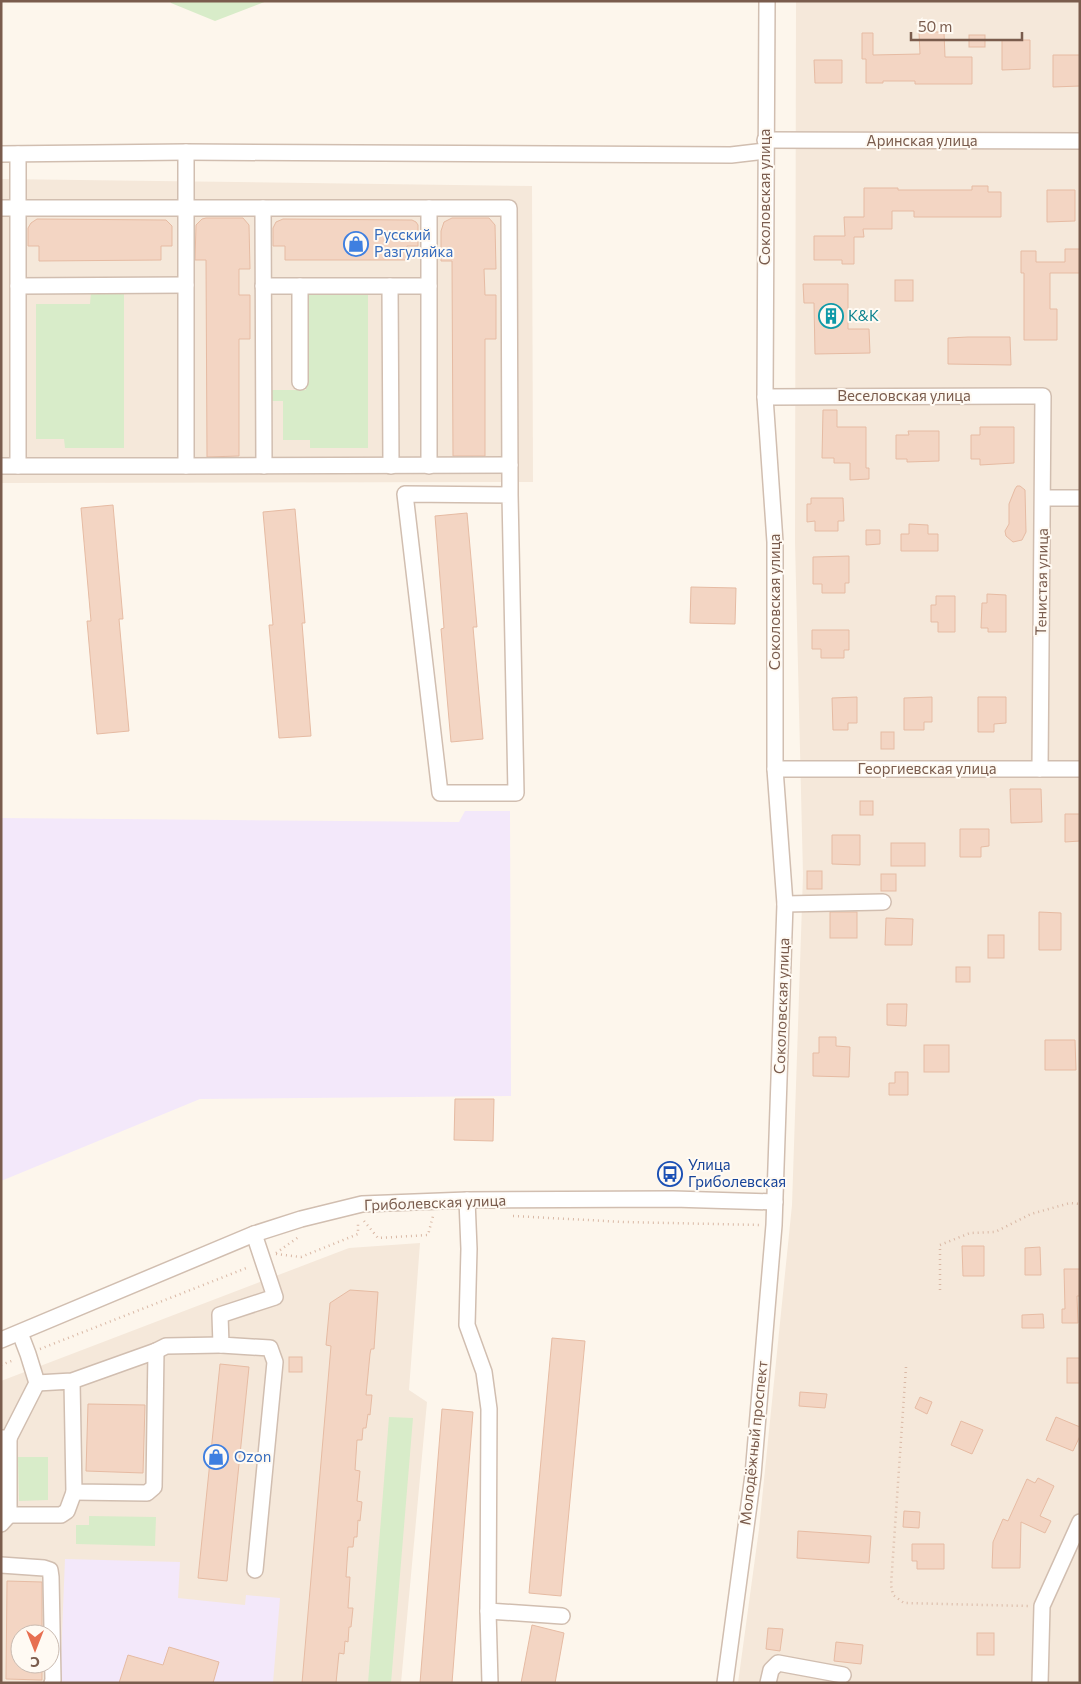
<svg xmlns="http://www.w3.org/2000/svg" width="1081" height="1684" font-family="Commissioner,sans-serif">
	<style>
		.residential { fill: #f5e8da; fill-rule: evenodd }
		.education { fill: #f3e8fa }
		.green { fill: #d8ecc9 }
		.building { fill: #f3d5c3; stroke: #e6bba3 }
		.lines { fill: none; stroke-linecap: round; stroke-linejoin: round }
		.minor-casing { stroke: #d1beb0; stroke-width: 18 }
		.path { stroke: #d9b8a5; stroke-width: 2.5; stroke-dasharray: 1 4; stroke-linecap: butt }
		.minor { stroke: #fff; stroke-width: 15 }
		.labels { text-anchor: middle; stroke-width: 4; stroke-linejoin: round; paint-order: stroke }
		.street-label { font-size: 15px; fill: #7a5c4d; stroke: #fffaf3 }
		.shop-label { font-size: 15px; fill: #366cbe; stroke: #fffaf3; text-anchor: start }
		.culture-label { font-size: 15px; fill: #0d838f; stroke: #fffaf3; text-anchor: start }
		.transit-label { font-size: 15px; fill: #164399; stroke: #fffaf3; text-anchor: start }
	</style>
	<rect width="100%" height="100%" fill="#fdf6ec"/>
	<g class="residential">
		<path d="M796,1H1080V1683H738L759,1529L792,1205L803,875L795,542Z"/>
		<path d="M1,179L532,186L533,482L1,483Z"/>
		<path d="M420,1243L409,1390L427,1402L401,1683H1V1381L349,1248ZM20,1634H50V1664H20Z"/>
	</g>
	<g class="education">
		<path d="M465,811H510L511,1096L200,1099L1,1181V818L459,822Z"/>
		<path d="M65,1559L180,1562L178,1598L245,1605L246,1595L280,1598L273,1683H60Z"/>
	</g>
	<g class="green">
		<path d="M170,1H267L215,21L171,3Z"/>
		<path d="M306,291H368V448H310V440H283V401H271V390H306Z"/>
		<path d="M91,292H124V448H65L64,439H36V304H90Z"/>
		<path d="M389,1417L413,1418L391,1683H368Z"/>
		<path d="M18,1457H48V1500L19,1501Z"/>
		<path d="M89,1516L156,1517L155,1546L76,1544V1525H89Z"/>
	</g>
	<g class="building">
		<path d="M919,32H944L945,57H972V84H915V81H883V83H866V59H862V33H873V55L920,54Z"/>
		<rect x="969" y="35" width="16" height="12"/>
		<path d="M1002,40H1030V69L1002,70Z"/>
		<path d="M1053,55H1080V86L1053,87Z"/>
		<path d="M814,60H842V83H815Z"/>
		<path d="M972,186H988V192H1001V217H914V211H892V229H863L864,237H854V264H842V260H814V236H845L844,217H864V188H898V190H972Z"/>
		<path d="M1047,190H1075V221L1047,222Z"/>
		<path d="M206,218H243L249,225L250,269H239V295H250V339H239V456L207,457L206,260H195L196,225L202,219Z"/>
		<path d="M452,218H489L495,225L496,269H484L485,295H496V339H485V456H453L452,261H441V231L444,222Z"/>
		<path d="M37,219L166,220L172,226V246H161V260L39,261V246H28V228L31,223Z"/>
		<path d="M283,219L412,220L416,222L418,225V246H407V260H285V246H273V228L276,222Z"/>
		<path d="M1065,249H1080V273H1050V309H1057V340H1024V273H1021V251H1036V262H1065Z"/>
		<rect x="895" y="280" width="18" height="21"/>
		<path d="M803,284H848V329H869L870,353L815,354L814,303H804Z"/>
		<path d="M968,337H1010L1011,365L948,364V338Z"/>
		<path d="M823,410H837V427H866V468H869V479L850,480V463H834V458H822Z"/>
		<path d="M980,427H1014V463L980,465V459H971V435H980Z"/>
		<path d="M908,431H939V461L907,462V459H896V435H909Z"/>
		<path d="M1017,486H1020L1025,490L1026,532L1022,540L1013,542L1006,536L1005,531L1009,524V504L1015,489Z"/>
		<path d="M811,498H843L844,521H838V531H815V521L807,522V504H811Z"/>
		<path d="M113,505L123,619H119L129,731L97,734L87,621H91L81,508Z"/>
		<path d="M295,509L305,623H302L311,736L279,738L269,625H273L263,512Z"/>
		<path d="M467,513L477,627H473L483,739L451,742L441,629L444,628L435,516Z"/>
		<path d="M909,524L928,525V534H938V551H901V534H909Z"/>
		<path d="M866,530H880V544L866,545Z"/>
		<path d="M849,556V583H845V593H822V584H813V557Z"/>
		<path d="M691,587L736,588L735,624L690,623Z"/>
		<path d="M987,594L1006,595V632H988V628H981L982,603H987Z"/>
		<path d="M936,596H955V632H938V622H931V605H936Z"/>
		<path d="M812,630H849V650H844V658H821V649H812Z"/>
		<path d="M857,697V723H848V730H833L832,698Z"/>
		<path d="M932,697V722H924V730H904V698Z"/>
		<path d="M978,697H1006V723L994,724V732H978Z"/>
		<rect x="881" y="732" width="13" height="17"/>
		<path d="M1010,789H1041L1042,822L1011,823Z"/>
		<rect x="860" y="801" width="13" height="14"/>
		<path d="M1065,814H1080V841L1065,842Z"/>
		<path d="M960,829H989V846L981,847V857H960Z"/>
		<path d="M832,835H860V865L832,864Z"/>
		<rect x="891" y="843" width="34" height="23"/>
		<rect x="807" y="871" width="15" height="18"/>
		<rect x="881" y="874" width="15" height="17"/>
		<rect x="830" y="912" width="27" height="26"/>
		<path d="M1039,912L1061,913V950H1039Z"/>
		<path d="M886,918L913,919L912,945H885Z"/>
		<rect x="988" y="935" width="16" height="23"/>
		<rect x="956" y="967" width="14" height="15"/>
		<path d="M887,1004H907L906,1026L887,1025Z"/>
		<path d="M819,1037H836V1046L850,1047L849,1077L813,1076V1053H819Z"/>
		<path d="M1045,1040H1075L1076,1070H1045Z"/>
		<rect x="924" y="1045" width="25" height="27"/>
		<path d="M895,1072H908V1095H889V1083H895Z"/>
		<path d="M455,1099H494L493,1141L454,1140Z"/>
		<path d="M962,1246H984V1276H963Z"/>
		<path d="M1040,1247L1041,1275H1025V1248Z"/>
		<path d="M1064,1269H1080V1296H1077L1078,1323H1062V1309H1065Z"/>
		<path d="M350,1290L378,1292L374,1349H371L370,1354L366,1395H372L370,1415L368,1414L366,1428H363L362,1440H357L355,1470L360,1471L357,1501L362,1502L360,1521L358,1520L357,1537H354L353,1547H348L346,1577H350L348,1608H353L351,1627H349L348,1642L345,1641L344,1654L339,1653L336,1683H302L331,1346L326,1345L330,1303Z"/>
		<path d="M1043,1314L1044,1328H1022V1315Z"/>
		<path d="M552,1338L585,1341L561,1596L529,1593Z"/>
		<rect x="289" y="1357" width="13" height="15"/>
		<rect x="1067" y="1358" width="13" height="25"/>
		<path d="M220,1364L249,1367L227,1581L198,1578Z"/>
		<path d="M800,1392L827,1394L825,1408L799,1406Z"/>
		<path d="M920,1397L932,1402L927,1414L915,1408Z"/>
		<path d="M88,1404L145,1405L143,1473L86,1471Z"/>
		<path d="M442,1409L473,1412L452,1683H420Z"/>
		<path d="M1056,1417L1080,1427V1436L1073,1451L1046,1440Z"/>
		<path d="M961,1421L983,1430L972,1454L951,1445Z"/>
		<path d="M1038,1478L1054,1486L1040,1516L1051,1521L1045,1533L1021,1522L1020,1568H992L993,1542L1003,1519L1008,1521L1027,1479L1035,1483Z"/>
		<path d="M904,1511L920,1512L919,1528L903,1527Z"/>
		<path d="M798,1531L871,1536L869,1563L797,1558Z"/>
		<path d="M912,1544H944V1569H917V1561H912Z"/>
		<path d="M7,1581L42,1582V1634H20V1664H42V1680L6,1679Z"/>
		<path d="M532,1625L564,1633L555,1683H521Z"/>
		<path d="M768,1628L783,1629L780,1651L766,1649Z"/>
		<rect x="977" y="1633" width="17" height="22"/>
		<path d="M836,1642L863,1645L861,1664L834,1661Z"/>
		<path d="M169,1647L219,1662L213,1683H119L128,1655L163,1665Z"/>
	</g>
	<g class="lines">
		<defs>
			<g id="minor">
				<path d="M765,140L1080,141"/>
				<path d="M1,154L186,152L731,155L765,151"/>
				<path d="M18,154V466"/>
				<path d="M1,208H509L510,482V495L516,793H440L405,494L510,495"/>
				<path d="M263,208L264,466"/>
				<path d="M429,208V466"/>
				<path d="M18,286L186,285"/>
				<path d="M263,286H429"/>
				<path d="M300,286V382"/>
				<path d="M390,286L391,466"/>
				<path d="M765,397L1043,396L1040,769"/>
				<path d="M1,466H186V152"/>
				<path d="M186,466L510,465"/>
				<path d="M1043,498H1080"/>
				<path d="M775,769H1080"/>
				<path d="M785,904L883,902"/>
				<path d="M467,1200L469,1249L467,1325L484,1372L489,1409L488,1611L562,1616"/>
				<path d="M254,1234L275,1297L220,1315L221,1345L270,1348L275,1362L255,1570"/>
				<path d="M1,1340L254,1234L301,1219L362,1204L467,1200L673,1199L775,1202"/>
				<path d="M156,1351L166,1346L221,1345"/>
				<path d="M37,1383L72,1381L74,1492L147,1493L154,1487L156,1351L72,1381"/>
				<path d="M1,1438H9L37,1383L28,1354L20,1333"/>
				<path d="M9,1515H61L67,1511L74,1492"/>
				<path d="M1,1524L9,1515V1438"/>
				<path d="M1,1565L44,1568L50,1570L51,1577L53,1680L52,1683"/>
				<path d="M488,1611L490,1683"/>
				<path d="M725,1683L753,1475L774,1225L785,904L775,769V542L765,397L767,1"/>
				<path d="M768,1683L771,1670L778,1663L843,1675"/>
				<path d="M1040,1683L1042,1606L1080,1522"/>
			</g>
		</defs>
		<use href="#minor" class="minor-casing"/>
		<g class="path">
			<path d="M513,1216L624,1222L760,1225"/>
			<path d="M364,1221L378,1238L428,1235L433,1216"/>
			<path d="M276,1253L300,1236"/>
			<path d="M276,1254L301,1257L358,1234V1222"/>
			<path d="M940,1290V1245L970,1233L995,1232L1031,1214L1070,1203L1080,1204"/>
			<path d="M40,1349L249,1267"/>
			<path d="M1,1365L14,1360"/>
			<path d="M906,1367L891,1585L893,1595L904,1603L1028,1606"/>
		</g>
		<use href="#minor" class="minor"/>
	</g>
	<defs>
		<symbol id="shop-ring" viewBox="-11 -11 22 22"><circle r="9.5" fill="#fffaf3" stroke="#3f7fe0" stroke-width="1.5"/><path d="M-5-2.5h2.3a2.7 3.5 0 0 1 5.4 0H5L5.5 6h-11ZM-1.5-2.5h3a1.5 2.3 0 0 0-3 0Z" fill="#3f7fe0"/></symbol>
		<symbol id="building-ring" viewBox="-11 -11 22 22"><circle r="9.5" fill="#fffaf3" stroke="#0f9aa8" stroke-width="1.5"/><path d="M-4-6H4V6H1V3H-1V6H-4ZM-2.5-4.3h1.7v1.8h-1.7ZM.8-4.3h1.7v1.8H.8ZM-2.5-1h1.7V.8h-1.7ZM.8-1h1.7V.8H.8Z" fill="#0f9aa8"/></symbol>
		<symbol id="bus-ring" viewBox="-11 -11 22 22"><circle r="9.5" fill="#fffaf3" stroke="#1a4fb4" stroke-width="1.5"/><path d="M-5-6H5V4H4V6H2V4H-2V6H-4V4H-5ZM-3.5-4V0h7V-4ZM-3.5 1.2v1.5H-2V1.2ZM2 1.2v1.5H3.5V1.2Z" fill="#1a4fb4"/></symbol>
	</defs>
	<g fill-rule="evenodd">
		<use href="#shop-ring" x="342" y="230" width="28" height="28"/>
		<use href="#building-ring" x="817" y="302" width="28" height="28"/>
		<use href="#bus-ring" x="656" y="1160" width="28" height="28"/>
		<use href="#shop-ring" x="202" y="1443" width="28" height="28"/>
	</g>
	<g class="labels">
		<g class="street-label">
			<text x="922" y="146">Аринская улица</text>
			<text transform="translate(765 197) rotate(-90)" y="5">Соколовская улица</text>
			<text x="904" y="401">Веселовская улица</text>
			<text transform="translate(1042 582) rotate(-89)" y="5">Тенистая улица</text>
			<text transform="translate(775 602) rotate(-90)" y="5">Соколовская улица</text>
			<text x="927" y="774">Георгиевская улица</text>
			<text transform="translate(782 1006) rotate(-88)" y="5">Соколовская улица</text>
			<text transform="translate(435 1203) rotate(-2)" y="5">Гриболевская улица</text>
			<text transform="translate(754 1443) rotate(-84)" y="5">Молодёжный проспект</text>
		</g>
		<g class="shop-label">
			<text x="374" y="240">Русский<tspan x="374" dy="17">Разгуляйка</tspan></text>
			<text x="234" y="1462">Ozon</text>
		</g>
		<g class="culture-label">
			<text x="848" y="321">K&amp;K</text>
		</g>
		<g class="transit-label">
			<text x="688" y="1170">Улица<tspan x="688" dy="17">Гриболевская</tspan></text>
		</g>
	</g>
	<rect width="1081" height="1684" fill="none" stroke="#7a5c4d" stroke-width="5"/>
	<g transform="translate(35 1649) rotate(180)"><circle r="24" fill="#fffaf3" stroke="#cabbb1"/>
	<path d="M0-4L9 19L0 12L-9 19Z" fill="#e76f51"/>
	<text y="-8" font-size="14" font-weight="bold" text-anchor="middle" fill="#7a5c4d">С</text>
	</g>
	<path d="M911 32v8h111v-8" fill="none" stroke="#7a5c4d" stroke-width="2.5"/>
	<text x="918" y="32" font-size="15" fill="#7a5c4d" stroke="#fffaf3" stroke-width="4" paint-order="stroke">50 m</text>
</svg>
